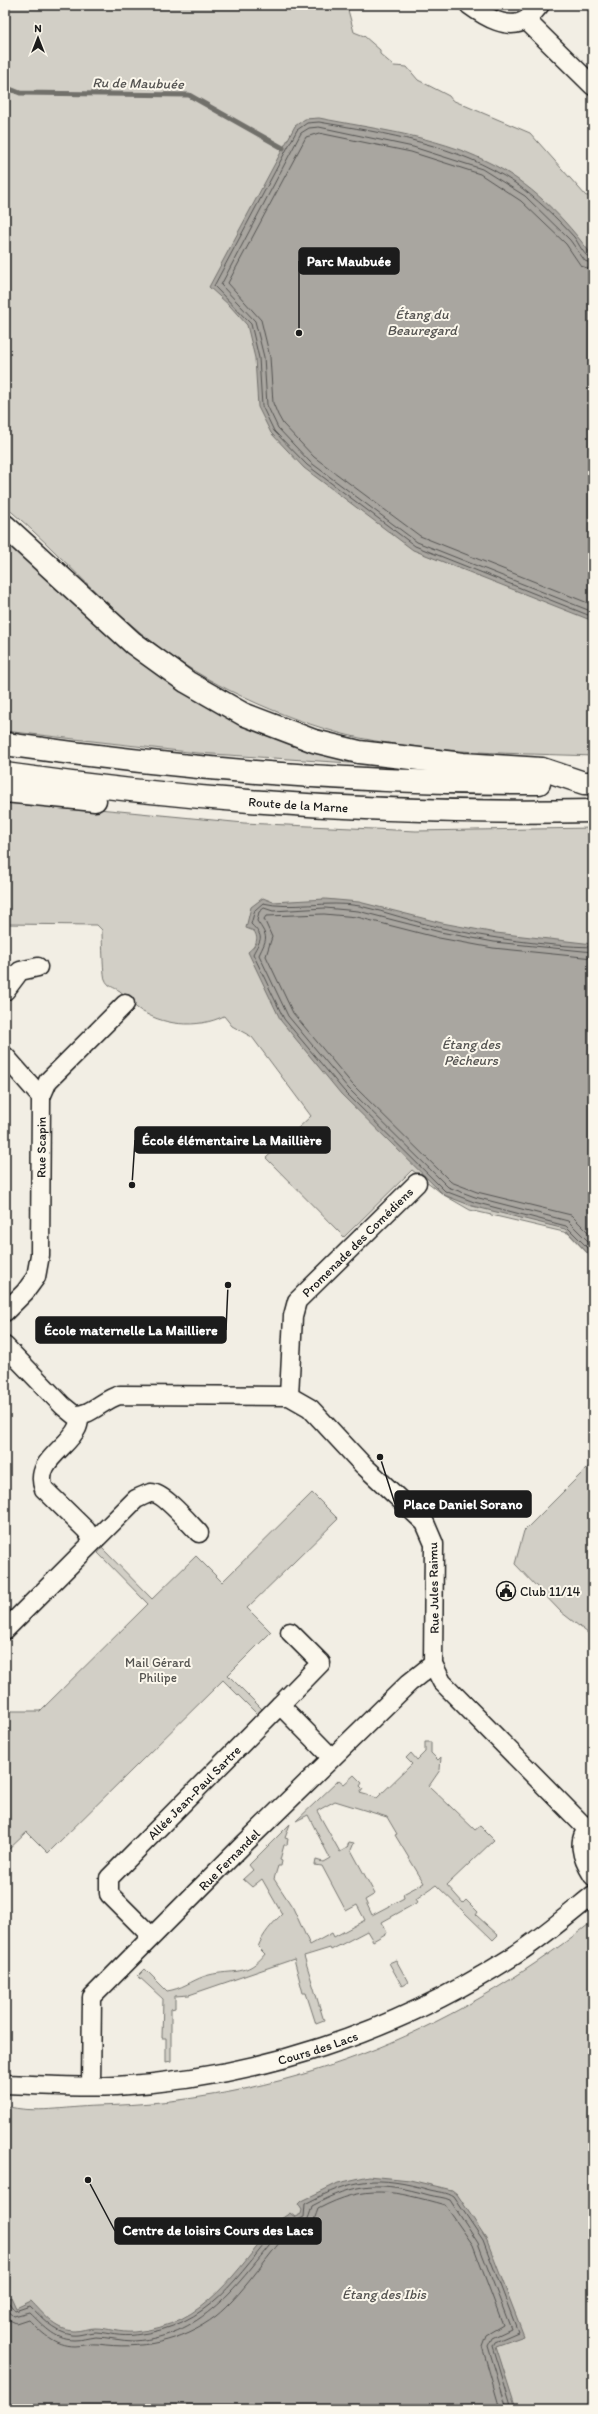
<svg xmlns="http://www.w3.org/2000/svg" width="598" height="2414" font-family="Itim,sans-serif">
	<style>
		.green { fill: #d2cfc6; stroke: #777671; fill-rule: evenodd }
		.water { fill: #a9a6a0; stroke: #716f6b }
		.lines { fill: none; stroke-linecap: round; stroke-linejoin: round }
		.shore { stroke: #545351; stroke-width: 1 }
		.stream { stroke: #716f6b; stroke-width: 5 }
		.street-casing { stroke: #1c1c1c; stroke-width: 21 }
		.highway-casing { stroke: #1c1c1c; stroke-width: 25 }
		.street { stroke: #fbf7ec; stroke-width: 18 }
		.highway { stroke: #fbf7ec; stroke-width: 22 }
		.labels { text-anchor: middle; stroke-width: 4; stroke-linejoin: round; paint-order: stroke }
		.street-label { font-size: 13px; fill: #1c1c1c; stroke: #fbf7ec }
		.poi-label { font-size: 13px; fill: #1c1c1c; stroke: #fbf7ec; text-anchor: start }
		.park-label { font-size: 13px; fill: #53524f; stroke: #fbf7ec }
		.water-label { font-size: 14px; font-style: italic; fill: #545351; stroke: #fbf7ec }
		.leader { fill: none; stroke: #1c1c1c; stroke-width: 1.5 }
		.callout-dot { fill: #1c1c1c; stroke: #fbf7ec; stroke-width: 1.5 }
		.callout { fill: #1c1c1c; stroke: #1c1c1c; stroke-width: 1.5 }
		.callout-label { font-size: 14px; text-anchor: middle; font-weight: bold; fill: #fff }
	</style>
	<rect width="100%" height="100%" fill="#f2eee4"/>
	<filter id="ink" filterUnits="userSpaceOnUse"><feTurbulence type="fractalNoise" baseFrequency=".025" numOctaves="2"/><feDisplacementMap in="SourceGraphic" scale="8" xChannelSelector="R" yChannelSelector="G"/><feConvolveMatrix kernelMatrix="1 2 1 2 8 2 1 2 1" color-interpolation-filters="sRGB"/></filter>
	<g filter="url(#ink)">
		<g class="green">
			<path d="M5,5H350L348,10L354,32L364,36L380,50V54L394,66L407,67L418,80L449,96L452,100L530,133L586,196L593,195V756C516,753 436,754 360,738C298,725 213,688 163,650C105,608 60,552 5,506Z"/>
			<path d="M5,535L133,653L365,762V764L197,753L5,731Z"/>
			<path d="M5,800L244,823L416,831L593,828V1259L568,1233L470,1210L444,1195L412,1170L344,1237L266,1158L311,1116L252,1037L232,1026L224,1016C198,1029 161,1026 137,1008C131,1004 126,995 120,991C114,987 108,987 105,979C103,975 102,935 102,930L97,925L5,924Z"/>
			<path d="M593,1462V1637L561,1612L515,1564L524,1531Z"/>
			<path d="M312,1493L338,1519L247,1608L271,1632L228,1675L262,1709L257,1714L223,1680L48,1853L27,1832L5,1853V1711H40L148,1604L98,1553L102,1548L152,1599L196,1556L222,1582Z"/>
			<path d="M425,1742H431V1753L438,1760L441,1757L440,1770L429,1786L475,1830L480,1826L494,1840L447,1885L463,1903L466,1900L478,1912L476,1915L498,1935L493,1940L436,1885L416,1899L418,1902L382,1922L387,1933L373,1941L367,1931L331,1950L330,1948L304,1956L324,2021L316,2024L306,1993H303L294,1959L189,1995L175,1996V2008L171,2009V2061L166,2062V2038H162L163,1999L138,1976L145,1969L167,1991L172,1990C185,1987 196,1978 209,1975C233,1969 247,1977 265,1954L258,1947C263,1934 272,1924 282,1914L262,1879L252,1887L243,1879L253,1870L249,1865L290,1824L285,1838L288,1839L287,1845H284L280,1860L282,1861L281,1866H278L274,1879L293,1908L310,1945L332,1933L334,1937L365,1920L357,1905L346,1911L322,1866L315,1865L316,1860L323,1862L330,1858L308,1815L296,1821L339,1780L344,1784L354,1775L362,1783L360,1786L363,1789L360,1793L377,1798L412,1764L406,1758L411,1753L417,1760L425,1752ZM335,1801L387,1817L397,1834L395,1835L424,1883L403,1894L404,1898L372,1915L365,1900L375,1894L351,1850L354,1843L349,1842L347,1848L340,1852L317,1811Z"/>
			<path d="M593,1921V2409H5V2106C36,2114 65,2107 96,2106C283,2102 447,2036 593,1921Z"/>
			<path d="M396,1960L408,1982L402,1986L389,1963Z"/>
		</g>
		<g class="water">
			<path d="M319,118C374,129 436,136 486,161C529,181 566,219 593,257V621L413,550L304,468L271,433L258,407L255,358L247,325L230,306L209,287L295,126L305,119Z"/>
			<path d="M263,898L273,902L325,899L359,902L442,923L496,933L593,944V1259L565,1229L472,1206L444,1195L341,1094L281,1021L248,952C255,946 260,940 254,931L246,928L251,907Z"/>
			<path d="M369,2176L410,2180L452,2190L457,2194L486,2238L524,2336L496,2346L516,2409H5V2300L11,2297L16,2308L31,2301C43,2313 55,2330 74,2331C81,2331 88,2328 95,2328C108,2328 121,2333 134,2332C206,2326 236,2270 278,2221L290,2213L295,2217L301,2214L302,2210L298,2204L301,2201L338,2183Z"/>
		</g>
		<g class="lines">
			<g class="shore">
				<path d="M593,259C584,258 579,243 574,237C557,218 536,198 515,183C459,145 385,133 319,122L307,123L297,130L214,286L251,324L259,358L262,406L274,431L307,465L415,546L593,617"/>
				<path d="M593,264L585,261L570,240L525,196L482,169L413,147L319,127L309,128L301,133L221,285L255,321L264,357L267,405L278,428L310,462L417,542L593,612"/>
				<path d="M593,270L581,266L566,244L521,201L480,174L411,152L319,133L306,137L228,283L261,320L270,357L273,403L278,415L283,424L314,457L420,536L593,605"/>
				<path d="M593,947C543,946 491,938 442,928C414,922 387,912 360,906C328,900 290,910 263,903L255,910L251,924C265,938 261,938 253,954L284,1019L344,1091L445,1191L474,1202L566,1226L593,1253"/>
				<path d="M593,952L494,942L440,932L358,911L325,908L273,911L264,908L259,912L257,921C269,938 267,938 259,955L288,1016L348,1088L448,1187L475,1197L568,1221L593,1246"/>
				<path d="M593,958L493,948L439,938L357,917L324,914L266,916L264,919L272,937L266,956L293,1013L352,1084L451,1182L477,1192L571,1215L593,1237"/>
				<path d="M5,2303H9L15,2311L30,2306C43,2318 53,2332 72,2335C80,2336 88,2332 96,2332C109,2333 122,2337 135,2335C211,2326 236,2277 281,2224L289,2219L296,2221L304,2217L305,2204C354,2178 377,2175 430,2190C438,2192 447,2192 454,2197L483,2240L518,2332L495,2342L493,2346L512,2409"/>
				<path d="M5,2308L14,2316L29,2312C42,2324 54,2340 74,2340C81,2340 88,2338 95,2337C108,2337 121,2341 134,2341C208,2336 241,2278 284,2228C299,2218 304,2238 312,2206C357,2182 380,2181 429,2195C436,2197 444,2197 450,2200L478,2243L511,2329L492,2338L488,2346L507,2409"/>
				<path d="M5,2318L16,2323L28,2319C41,2332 54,2346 74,2346C82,2346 91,2343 98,2344C139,2350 182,2342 216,2316C240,2297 267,2257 288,2232C310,2227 309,2235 318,2209C367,2183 394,2191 445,2205L473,2245L503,2325L486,2335L482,2346L500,2409"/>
			</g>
			<path class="stream" d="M5,87L20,93L189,95L283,148"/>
			<defs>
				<g id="street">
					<path d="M469,5C484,16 509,32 527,19C532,15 536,9 540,5"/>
					<path d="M526,20L593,86"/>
					<path d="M5,991L20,971L38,967"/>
					<path d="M5,1056L41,1097"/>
					<path id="s1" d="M5,1312L25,1292L36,1277L40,1255L41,1097L48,1081L125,1004"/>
					<path d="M5,1346L63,1406L74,1415C92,1416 103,1399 120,1395L289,1396L310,1408L363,1465L425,1523L434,1544L433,1664L442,1682L587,1829"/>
					<path id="s2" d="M289,1396L293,1316L297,1301L417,1183"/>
					<path d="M80,1415C79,1419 79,1424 77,1428C68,1448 33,1462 44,1489L86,1530L93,1541"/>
					<path d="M5,1630L136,1499C141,1497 146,1494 151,1493C163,1492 190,1524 199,1533"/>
					<path d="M280,1705L321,1663L290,1632"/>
					<path d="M593,1824C574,1838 582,1859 593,1876"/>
					<path id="s3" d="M151,1936L109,1894V1878L280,1705L332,1758"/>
					<path id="s4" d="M5,2084C42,2085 80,2088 116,2086C258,2078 393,2033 512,1957C540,1939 567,1916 593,1895"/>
					<path id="s5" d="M91,2086L92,1997L244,1844L409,1683L433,1664"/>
				</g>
				<g id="highway">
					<path d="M5,526L133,643L187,682L243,714L314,741L359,752L463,764L542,769L584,783H593"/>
					<path d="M5,744C181,769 360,784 539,783"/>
					<path id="s6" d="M5,774C199,802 397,815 593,811"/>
					<path d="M5,791L95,800"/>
				</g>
			</defs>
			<use href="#street" class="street-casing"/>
			<use href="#highway" class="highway-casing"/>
			<use href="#street" class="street"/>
			<use href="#highway" class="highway"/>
		</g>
	</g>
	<defs>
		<symbol id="civic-ring" viewBox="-11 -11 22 22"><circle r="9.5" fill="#fbf7ec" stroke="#1c1c1c" stroke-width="1.5"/><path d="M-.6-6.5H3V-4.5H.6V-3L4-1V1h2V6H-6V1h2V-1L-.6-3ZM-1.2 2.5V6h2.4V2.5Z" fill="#1c1c1c"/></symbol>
	</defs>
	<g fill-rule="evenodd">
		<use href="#civic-ring" x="495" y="1580" width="22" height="22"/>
	</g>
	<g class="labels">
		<g class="street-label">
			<text dy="5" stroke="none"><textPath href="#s6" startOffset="295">Route de la Marne</textPath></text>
			<text dy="5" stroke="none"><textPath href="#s1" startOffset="177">Rue Scapin</textPath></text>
			<text dy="5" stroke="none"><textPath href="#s2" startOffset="180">Promenade des Comédiens</textPath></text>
			<text transform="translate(433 1588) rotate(-91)" y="5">Rue Jules Raimu</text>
			<text dy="5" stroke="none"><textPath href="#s3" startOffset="196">Allée Jean-Paul Sartre</textPath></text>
			<text dy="5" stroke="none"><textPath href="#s5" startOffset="283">Rue Fernandel</textPath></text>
			<text dy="5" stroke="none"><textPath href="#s4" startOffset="317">Cours des Lacs</textPath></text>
		</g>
		<g class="poi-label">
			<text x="520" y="1596">Club 11/14</text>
		</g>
		<g class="park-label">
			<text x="158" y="1667">Mail Gérard<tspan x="158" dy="15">Philipe</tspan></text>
		</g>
		<g class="water-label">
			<text transform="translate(138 83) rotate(1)" y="5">Ru de Maubuée</text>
			<text x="422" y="319">Étang du<tspan x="422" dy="16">Beauregard</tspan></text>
			<text x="471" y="1049">Étang des<tspan x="471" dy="16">Pêcheurs</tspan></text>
			<text x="384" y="2299">Étang des Ibis</text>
		</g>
	</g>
	<path class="leader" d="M299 333L299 261M132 1185L135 1140M228 1285L226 1330M380 1457L395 1504M88 2180L115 2231"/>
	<g class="callout-dot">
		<circle cx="299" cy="333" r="4"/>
		<circle cx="132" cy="1185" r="4"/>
		<circle cx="228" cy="1285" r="4"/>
		<circle cx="380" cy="1457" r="4"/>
		<circle cx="88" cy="2180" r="4"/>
	</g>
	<g class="callout">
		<rect x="299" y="248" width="100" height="26" rx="4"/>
		<rect x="135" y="1127" width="195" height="26" rx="4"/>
		<rect x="36" y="1317" width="190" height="26" rx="4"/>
		<rect x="395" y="1491" width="136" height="26" rx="4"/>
		<rect x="115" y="2218" width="206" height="26" rx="4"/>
	</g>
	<g class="callout-label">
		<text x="349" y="266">Parc Maubuée</text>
		<text x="232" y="1145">École élémentaire La Maillière</text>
		<text x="131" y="1335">École maternelle La Mailliere</text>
		<text x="463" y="1509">Place Daniel Sorano</text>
		<text x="218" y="2235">Centre de loisirs Cours des Lacs</text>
	</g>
	<rect width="598" height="2414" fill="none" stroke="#fbf7ec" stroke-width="20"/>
	<rect x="10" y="10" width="578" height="2394" fill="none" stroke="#1c1c1c" stroke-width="1.5" filter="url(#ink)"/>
	<g transform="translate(38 38)" stroke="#fbf7ec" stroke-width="3" paint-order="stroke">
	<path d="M0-3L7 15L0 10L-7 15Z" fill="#1c1c1c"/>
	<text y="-6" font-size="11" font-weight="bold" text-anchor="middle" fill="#1c1c1c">N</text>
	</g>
</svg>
